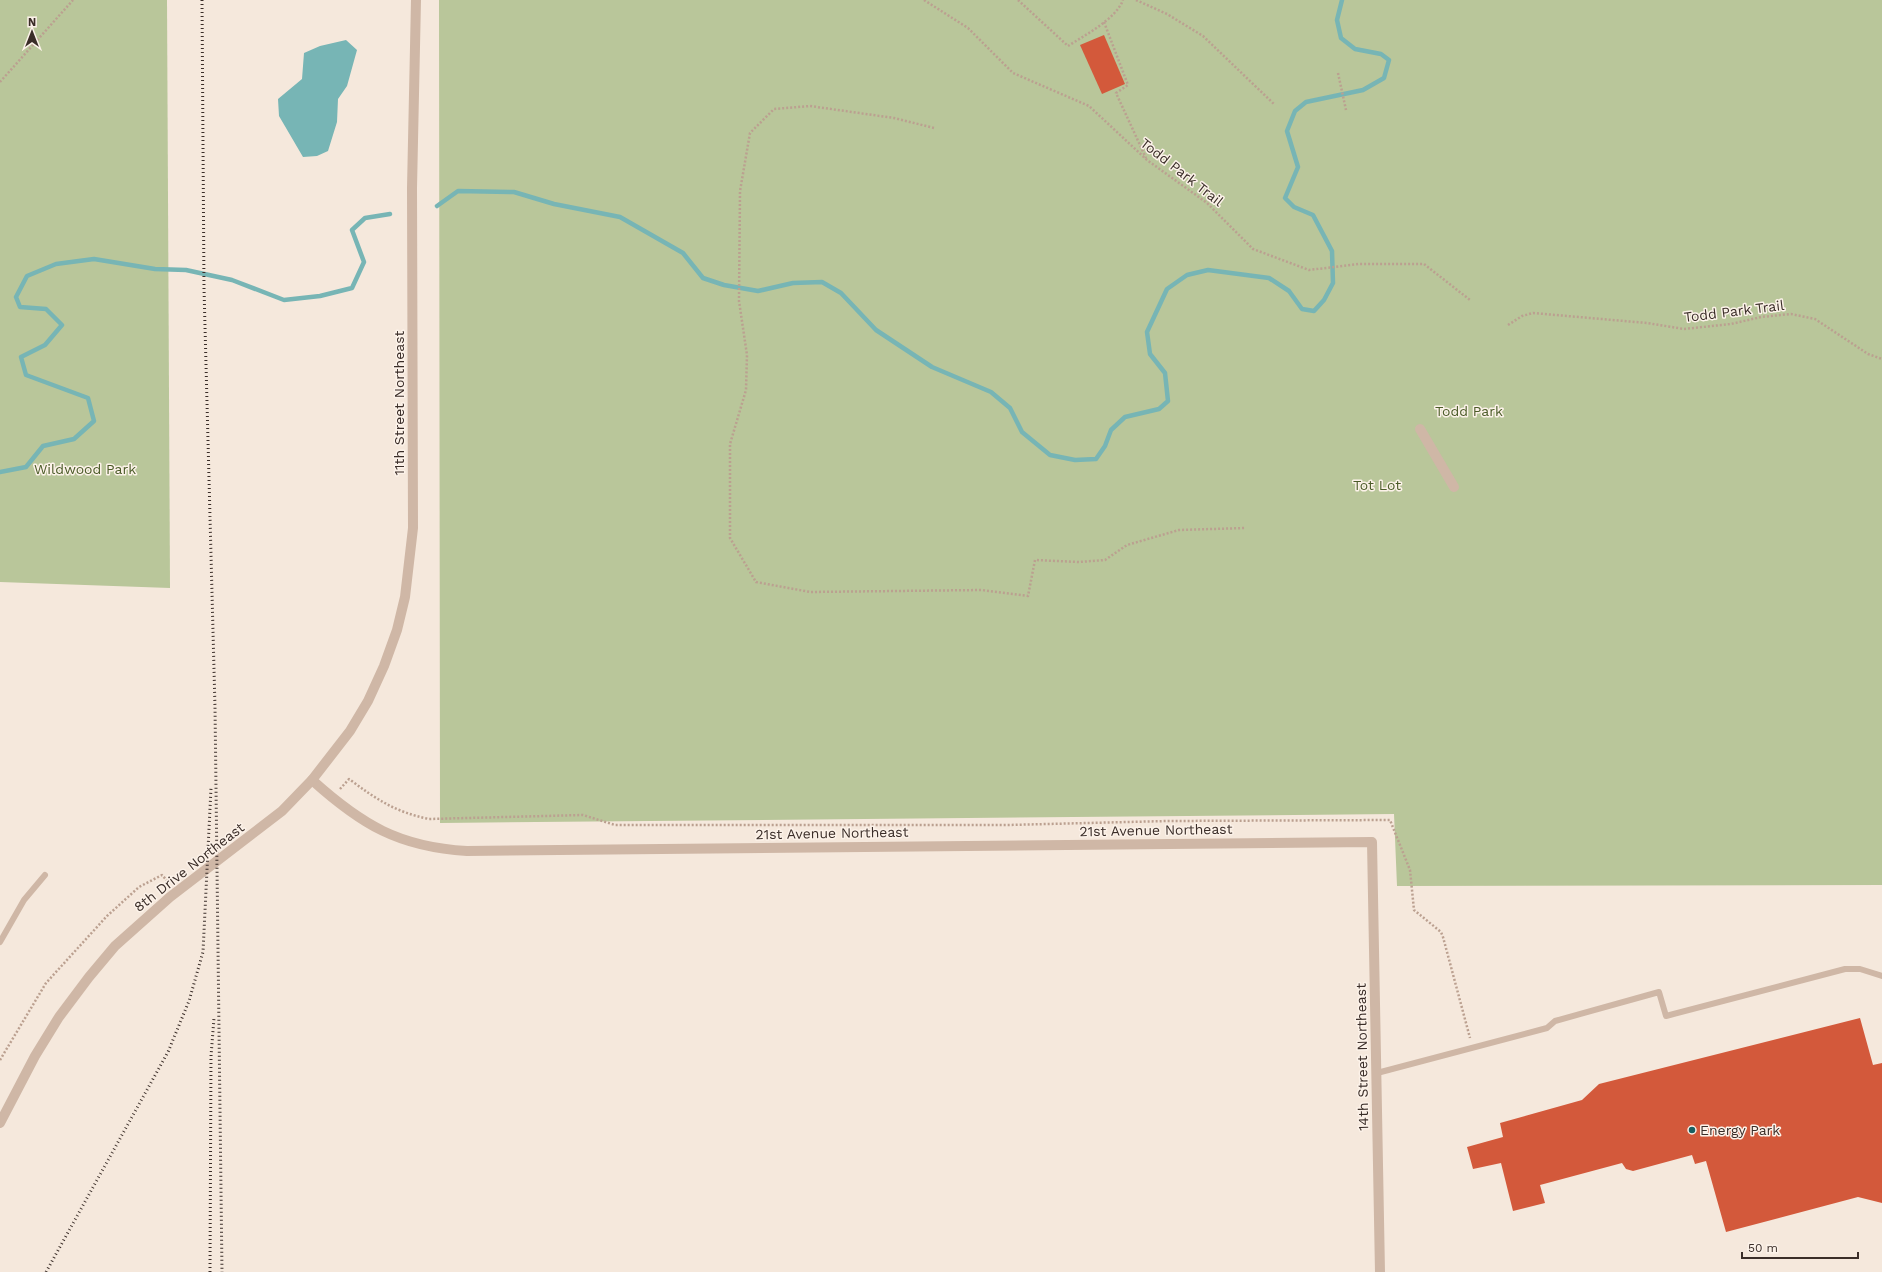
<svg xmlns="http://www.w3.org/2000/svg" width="1882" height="1272" font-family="'Work Sans',sans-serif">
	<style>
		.green { fill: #b9c69a }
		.water { fill: #77b5b5 }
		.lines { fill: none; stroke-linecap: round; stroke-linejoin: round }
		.stream { stroke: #77b5b5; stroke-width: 4.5 }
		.building { fill: #d3593b }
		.path { stroke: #bba090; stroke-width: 2.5; stroke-dasharray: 2 2; stroke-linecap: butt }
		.service { stroke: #cfb7a6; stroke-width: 6 }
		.minor { stroke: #cfb7a6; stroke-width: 10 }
		.tertiary { stroke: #cfb7a6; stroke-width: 10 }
		.rail { stroke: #3a2d28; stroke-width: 3; stroke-dasharray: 1 3; stroke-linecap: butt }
		.poi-dot { fill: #185f61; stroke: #fcf2e9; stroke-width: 1.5 }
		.labels { text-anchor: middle; stroke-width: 3; stroke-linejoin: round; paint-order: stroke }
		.street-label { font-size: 14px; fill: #3a2d28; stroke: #fcf2e9 }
		.park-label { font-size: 14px; fill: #4b5b28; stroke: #fcf2e9 }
		.poi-label { font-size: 14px; fill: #3a2d28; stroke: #fcf2e9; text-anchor: start }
	</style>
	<rect width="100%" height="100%" fill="#f5e8dc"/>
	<g class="green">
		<path d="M0,0H167L170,588L0,582Z"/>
		<path d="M439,0H1882V885L1397,886L1394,814L440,823Z"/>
	</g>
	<path class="water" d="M346,40L357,50L347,86L338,99L337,122L328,151L317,156L303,157L279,116L278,99L302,79L304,53L320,46Z"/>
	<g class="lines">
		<g class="stream">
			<path d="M437,206L458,191L514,192L554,204L620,217L683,253L703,278L724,285L758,291L793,283L822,282L841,293L876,330L932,367L991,392L1010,408L1022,432L1050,455L1075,460L1096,459L1105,446L1111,430L1125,417L1159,409L1168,401L1165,373L1150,354L1147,332L1167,289L1187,275L1208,270L1269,278L1289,291L1302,309L1314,311L1324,300L1333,283L1332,251L1313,215L1294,207L1285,198L1298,167L1287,131L1295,111L1306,102L1363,90L1384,78L1389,60L1381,54L1355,49L1341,38L1337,20L1342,0"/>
			<path d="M0,472L26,467L43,446L74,439L94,421L88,398L26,375L21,357L45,345L62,325L46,309L20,307L16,297L27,276L56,264L94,259L155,269L186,270L232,280L284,300L320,296L352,288L364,262L352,230L365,218L390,214"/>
		</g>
	</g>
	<g class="building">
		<path d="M1104,35L1125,84L1102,94L1080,45Z"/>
		<path d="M1860,1018L1873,1065L1882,1063V1203L1858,1197L1726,1232L1706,1161L1695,1164L1692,1155L1633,1171L1626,1169L1622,1163L1540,1185L1545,1203L1513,1211L1501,1163L1473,1169L1467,1147L1503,1137L1500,1123L1582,1100L1599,1084Z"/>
	</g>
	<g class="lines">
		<g class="path">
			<path d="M924,0L968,28L1013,73L1089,106L1147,160L1207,203L1253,249L1309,270L1359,264H1424L1470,300"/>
			<path d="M1018,0L1068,46C1085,35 1116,19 1123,0"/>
			<path d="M1136,0L1167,14L1203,36L1275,105"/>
			<path d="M1104,22L1128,85L1116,93L1146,158"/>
			<path d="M1338,73L1346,110"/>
			<path d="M0,82L73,0"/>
			<path d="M934,128L894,118L810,106L774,109L750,133L740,191L739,301L747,355L746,390L730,444V538L756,582L810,592L982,590L1028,596L1035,560L1079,562L1105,560L1127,545L1179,530L1245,528"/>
			<path d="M1508,325L1522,316L1533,313L1647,323L1684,329L1731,324L1761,317L1791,314L1815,319L1868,354L1882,359"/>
			<path d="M340,789L349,779C376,799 395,812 429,819L583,815L615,825H1008L1168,821L1390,820L1410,870L1414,910L1441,932L1443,937L1470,1038"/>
			<path d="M0,1060L46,983L107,916L139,887L162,875L169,883"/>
		</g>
		<g class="service">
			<path d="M0,942L24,900L45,875"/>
			<path d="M1377,1073L1547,1028L1555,1021L1659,992L1666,1016L1845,969H1860L1882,976"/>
		</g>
		<path class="minor" d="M1420,429L1454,487"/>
		<g class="tertiary">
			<path d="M312,780C362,825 399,847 467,851L1372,842L1380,1272"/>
			<path d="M0,1123L35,1056L59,1017L89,977L115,946L170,897L282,811L312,780L350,731L368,701L384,666L397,630L405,597L413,528L412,188L416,0"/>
		</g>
		<g class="rail">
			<path d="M202,0L204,288L215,707L222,1272"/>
			<path d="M46,1272L168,1052L189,1001L203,952L211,788"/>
			<path d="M210,1272L211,1056L214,1018"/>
		</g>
	</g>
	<circle class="poi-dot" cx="1692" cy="1130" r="4"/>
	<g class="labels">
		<g class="street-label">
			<text transform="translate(1182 172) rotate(38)" y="5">Todd Park Trail</text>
			<text transform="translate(1734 311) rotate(-7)" y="5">Todd Park Trail</text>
			<text transform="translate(399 403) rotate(-90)" y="5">11th Street Northeast</text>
			<text transform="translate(1156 830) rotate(-1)" y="5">21st Avenue Northeast</text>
			<text transform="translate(832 833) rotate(-1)" y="5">21st Avenue Northeast</text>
			<text transform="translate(189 867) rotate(-38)" y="5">8th Drive Northeast</text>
			<text transform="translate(1362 1057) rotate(-91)" y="5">14th Street Northeast</text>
		</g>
		<g class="park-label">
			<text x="1469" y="416">Todd Park</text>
			<text x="85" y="474">Wildwood Park</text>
			<text x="1377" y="490">Tot Lot</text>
		</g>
		<g class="poi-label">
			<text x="1700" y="1135">Energy Park</text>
		</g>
	</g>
	<g transform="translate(32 32)" stroke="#fcf2e9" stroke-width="3" paint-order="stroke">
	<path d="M0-3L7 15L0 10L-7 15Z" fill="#3a2d28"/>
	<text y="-6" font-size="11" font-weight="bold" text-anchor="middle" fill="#3a2d28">N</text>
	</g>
	<path d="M1742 1252v6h116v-6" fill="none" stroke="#3a2d28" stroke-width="2"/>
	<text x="1748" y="1252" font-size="12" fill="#3a2d28" stroke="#fcf2e9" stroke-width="3" paint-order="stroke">50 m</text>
</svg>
